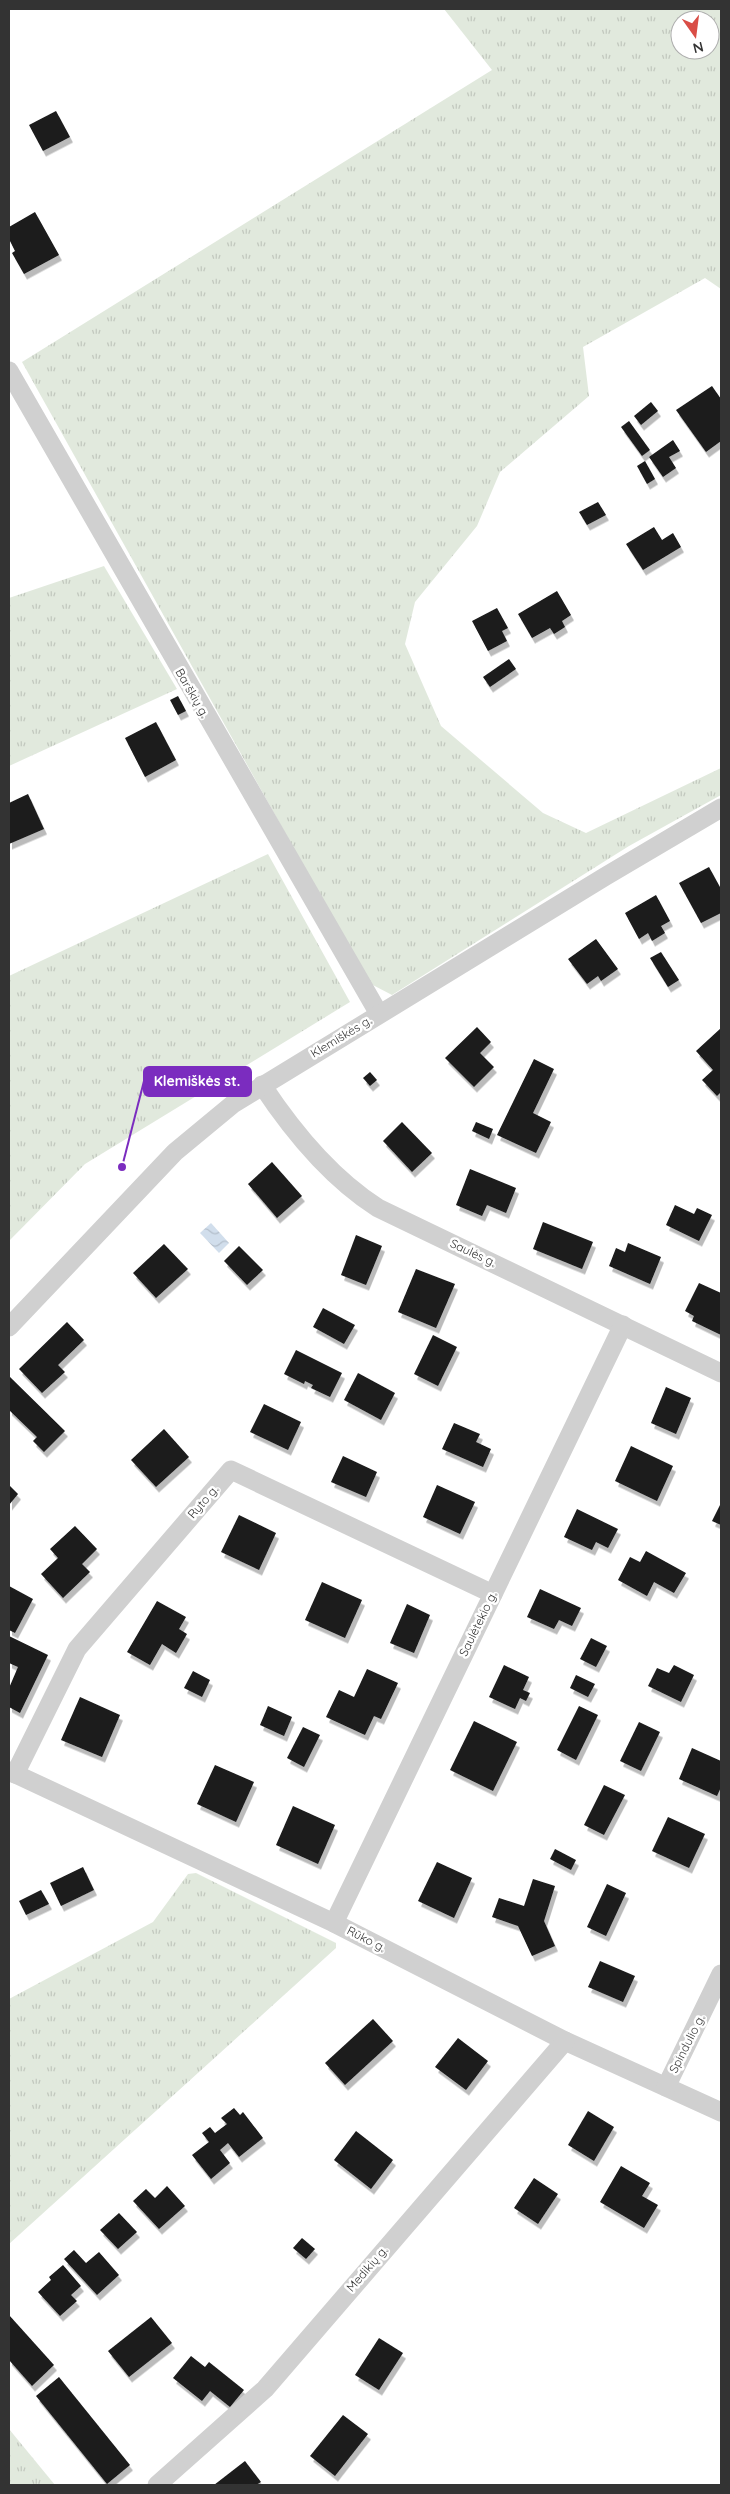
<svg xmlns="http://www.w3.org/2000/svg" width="730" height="2494" font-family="Quicksand,sans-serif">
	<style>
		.grass { fill: url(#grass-tufts); fill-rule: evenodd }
		.water { fill: url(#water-waves) }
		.building { fill: #1a1a1a; filter: url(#shadow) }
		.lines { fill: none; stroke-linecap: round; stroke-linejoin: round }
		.street { stroke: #d0d0d0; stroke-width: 19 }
		.labels { text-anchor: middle; stroke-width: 5; stroke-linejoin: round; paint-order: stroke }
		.street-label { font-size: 12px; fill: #333; stroke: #fff }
		.leader { fill: none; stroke: #7b2cbf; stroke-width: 2 }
		.callout-dot { fill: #7b2cbf; stroke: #fff; stroke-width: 2 }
		.callout { fill: #7b2cbf; stroke: #7b2cbf; stroke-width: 2 }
		.callout-label { font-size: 14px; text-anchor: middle; font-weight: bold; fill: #fff }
	</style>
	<defs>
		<pattern id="grass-tufts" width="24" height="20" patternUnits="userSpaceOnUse" patternTransform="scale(1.25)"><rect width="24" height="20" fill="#e1e9dd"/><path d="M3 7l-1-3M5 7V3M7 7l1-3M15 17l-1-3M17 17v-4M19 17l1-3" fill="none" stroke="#c2c8be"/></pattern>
		<pattern id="water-waves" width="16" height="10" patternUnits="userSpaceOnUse" patternTransform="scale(1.25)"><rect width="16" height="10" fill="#d1deec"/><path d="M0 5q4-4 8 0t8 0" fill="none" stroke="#b4bfcb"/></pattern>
		<filter id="shadow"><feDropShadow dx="3" dy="5.5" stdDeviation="0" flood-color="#0004"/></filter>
	</defs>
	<rect width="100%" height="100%" fill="#fff"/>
	<g class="grass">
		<path d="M444,9H721V289L705,278L583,347L589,396L500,472L477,526L415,602L405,644L441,726L543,813L586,833L721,768V795L629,846L392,995L369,983L22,362L492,70ZM680,20H710V50H680Z"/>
		<path d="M104,566L177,689L9,766V598Z"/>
		<path d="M268,854L350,1002L85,1164L9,1241V976Z"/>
		<path d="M196,1873L336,1943V1948L9,2244V1999L153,1922L188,1874Z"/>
		<path d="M9,2429L55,2485H9Z"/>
	</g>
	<path class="water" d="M211,1223L229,1243L219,1253L200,1233Z"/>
	<g class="building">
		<path d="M56,111L70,137L43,151L29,125Z"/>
		<path d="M35,212L59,255L24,274L12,253L15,251L9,239V227Z"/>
		<path d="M712,386L721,399V441L706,452L676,410Z"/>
		<path d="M651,402L658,411L641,425L634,416Z"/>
		<path d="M629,421L650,450L642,456L621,427Z"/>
		<path d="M673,440L680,451L669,457L676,468L663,477L649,457Z"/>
		<path d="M645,461L655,479L647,484L637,466Z"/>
		<path d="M598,502L606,515L587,525L579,512Z"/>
		<path d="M654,527L662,540L673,533L681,547L643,570L626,544Z"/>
		<path d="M557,591L571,615L562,621L565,627L554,634L550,628L532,638L518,614Z"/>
		<path d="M497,608L508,628L502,631L507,641L488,651L472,621Z"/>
		<path d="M509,659L516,669L490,687L483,677Z"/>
		<path d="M178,696L186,711L178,715L170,700Z"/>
		<path d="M156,722L176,760L145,777L125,738Z"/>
		<path d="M28,794L44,829L9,844V803Z"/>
		<path d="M709,867L721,889V913L701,923L679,883Z"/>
		<path d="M656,895L670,921L661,926L665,933L652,941L648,933L639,939L625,913Z"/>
		<path d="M596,939L618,969L601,981L598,976L587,984L568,959Z"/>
		<path d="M661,952L679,980L668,987L650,958Z"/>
		<path d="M477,1027L491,1042L480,1053L494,1067L474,1087L445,1058Z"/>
		<path d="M721,1028V1092L717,1096L702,1080L713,1070L696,1051Z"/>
		<path d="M534,1059L554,1069L533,1113L551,1122L536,1153L497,1135Z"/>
		<path d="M370,1072L377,1080L370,1086L363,1078Z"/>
		<path d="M402,1122L432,1153L412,1172L383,1141Z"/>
		<path d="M476,1122L493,1129L489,1139L472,1131Z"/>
		<path d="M272,1162L302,1196L277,1218L248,1184Z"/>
		<path d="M470,1169L516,1188L506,1213L487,1205L482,1216L456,1205Z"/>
		<path d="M675,1205L694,1214L697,1208L712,1215L699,1241L666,1225Z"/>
		<path d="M543,1222L593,1242L582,1269L533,1249Z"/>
		<path d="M356,1235L382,1246L366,1285L341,1275Z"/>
		<path d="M628,1243L661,1257L650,1284L609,1266L616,1248L625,1252Z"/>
		<path d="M164,1244L188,1269L156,1298L133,1273Z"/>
		<path d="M239,1246L263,1270L247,1285L224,1261Z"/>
		<path d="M416,1269L455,1284L436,1328L398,1312Z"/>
		<path d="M699,1283L721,1293V1335L692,1321L694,1316L685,1311Z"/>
		<path d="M323,1308L355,1325L344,1344L313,1327Z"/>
		<path d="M67,1322L84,1340L58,1365L65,1372L42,1393L19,1369Z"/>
		<path d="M433,1335L457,1347L438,1386L414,1374Z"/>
		<path d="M296,1350L342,1373L330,1397L311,1388L313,1385L305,1381L304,1384L284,1374Z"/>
		<path d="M358,1373L395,1393L381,1420L344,1400Z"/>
		<path d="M9,1376L65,1431L44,1452L33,1441L37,1437L9,1410Z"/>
		<path d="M666,1387L691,1398L676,1434L651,1423Z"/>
		<path d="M264,1404L301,1422L288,1450L250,1432Z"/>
		<path d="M454,1423L480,1434L476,1442L491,1449L483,1467L442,1449Z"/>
		<path d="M164,1429L189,1457L156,1487L131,1460Z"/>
		<path d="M631,1446L673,1466L657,1501L615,1481Z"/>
		<path d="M343,1456L377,1472L366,1497L331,1482Z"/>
		<path d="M9,1485L18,1494L9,1505Z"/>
		<path d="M437,1485L475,1502L460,1534L423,1517Z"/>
		<path d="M721,1503V1525L712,1521Z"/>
		<path d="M577,1509L618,1529L608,1548L596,1542L592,1550L564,1537Z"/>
		<path d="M239,1515L276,1533L259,1570L221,1552Z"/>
		<path d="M75,1526L97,1549L82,1564L90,1572L63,1598L41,1574L58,1558L50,1549Z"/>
		<path d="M646,1551L686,1573L674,1593L654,1582L647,1596L618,1580L630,1557L640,1562Z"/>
		<path d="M322,1582L362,1600L345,1638L305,1620Z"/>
		<path d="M9,1586L33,1599L15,1633L9,1630Z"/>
		<path d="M540,1589L581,1608L572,1626L559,1620L554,1629L527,1617Z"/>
		<path d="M157,1601L186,1617L179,1629L187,1634L176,1653L162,1644L150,1665L127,1652Z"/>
		<path d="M407,1604L430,1615L414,1653L390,1643Z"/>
		<path d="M9,1636L48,1655L20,1713L9,1707V1688L18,1667L9,1663Z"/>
		<path d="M591,1638L607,1646L596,1667L580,1659Z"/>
		<path d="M504,1665L529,1677L523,1690L530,1693L526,1701L520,1698L515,1709L489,1697Z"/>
		<path d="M674,1665L694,1675L681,1702L648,1686L657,1668L669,1673Z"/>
		<path d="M367,1669L398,1683L381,1719L374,1716L365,1735L326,1717L339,1690L354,1697Z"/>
		<path d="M193,1671L210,1680L202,1697L184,1688Z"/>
		<path d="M576,1675L595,1684L588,1697L570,1688Z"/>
		<path d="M80,1697L120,1715L102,1757L61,1740Z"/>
		<path d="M268,1706L292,1717L284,1736L260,1725Z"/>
		<path d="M579,1706L598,1715L576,1760L557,1750Z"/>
		<path d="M474,1721L517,1742L493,1791L450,1770Z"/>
		<path d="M639,1722L660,1732L641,1771L620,1761Z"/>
		<path d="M303,1727L320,1735L304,1767L287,1758Z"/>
		<path d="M692,1748L721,1761V1787L717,1796L679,1779Z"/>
		<path d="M215,1765L254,1782L236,1822L197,1804Z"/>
		<path d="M604,1785L625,1795L604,1835L584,1825Z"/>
		<path d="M293,1806L335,1825L318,1864L276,1845Z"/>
		<path d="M668,1817L705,1834L689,1868L652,1851Z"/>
		<path d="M555,1849L576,1860L571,1870L550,1859Z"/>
		<path d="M437,1862L472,1878L454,1918L418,1901Z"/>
		<path d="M83,1867L94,1890L61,1906L50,1883Z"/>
		<path d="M533,1879L555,1886L544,1921L555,1946L532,1956L518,1926L492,1917L499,1898L524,1906Z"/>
		<path d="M607,1884L626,1893L606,1936L587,1927Z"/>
		<path d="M41,1890L49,1904L26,1915L19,1901Z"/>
		<path d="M600,1961L635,1976L623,2002L588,1987Z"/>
		<path d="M373,2019L393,2041L345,2085L325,2063Z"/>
		<path d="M458,2038L488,2061L466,2090L435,2067Z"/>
		<path d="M234,2108L240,2115L243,2112L263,2138L239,2157L228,2143L220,2150L230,2163L211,2179L192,2155L209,2142L202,2133L210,2127L215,2133L227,2124L221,2118Z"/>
		<path d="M588,2111L614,2127L594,2161L568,2145Z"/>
		<path d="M356,2131L393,2160L371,2189L334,2160Z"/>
		<path d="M621,2166L650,2183L642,2196L658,2205L644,2228L600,2202Z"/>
		<path d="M534,2178L558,2194L538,2224L514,2208Z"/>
		<path d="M167,2186L185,2206L159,2229L133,2201L146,2189L155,2198Z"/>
		<path d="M119,2213L137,2232L118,2249L100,2230Z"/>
		<path d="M302,2238L315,2249L306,2259L293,2248Z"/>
		<path d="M74,2250L86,2263L99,2252L119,2275L97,2295L64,2259Z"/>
		<path d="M63,2265L81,2286L71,2295L77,2301L60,2316L38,2292L51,2280L49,2277Z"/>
		<path d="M9,2315L54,2365L32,2386L9,2360Z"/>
		<path d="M151,2317L172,2343L129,2377L108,2351Z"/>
		<path d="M379,2338L403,2353L379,2390L355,2375Z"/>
		<path d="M191,2356L205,2367L209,2362L244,2390L230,2407L210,2391L202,2401L173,2378Z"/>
		<path d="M59,2377L130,2465L107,2484L36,2396Z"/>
		<path d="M343,2415L368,2434L335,2476L310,2456Z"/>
		<path d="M245,2461L261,2482L256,2485H214Z"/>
	</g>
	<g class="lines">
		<g class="street">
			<path d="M9,371L379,1014"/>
			<path d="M262,1085C293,1132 331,1178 378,1208L721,1373"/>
			<path d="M9,1327L175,1152L233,1104L606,876L721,808"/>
			<path d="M9,1771L334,1923L565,2041L721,2112"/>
			<path d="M15,1774L77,1649L231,1470L493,1594"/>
			<path d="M334,1923L623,1325"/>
			<path d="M666,2087L721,1974"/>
			<path d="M157,2485L265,2389L565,2041"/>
		</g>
	</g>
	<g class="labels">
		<g class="street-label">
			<text transform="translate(192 693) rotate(60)" y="4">Barškių g.</text>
			<text transform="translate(341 1037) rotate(-31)" y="4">Klemiškės g.</text>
			<text transform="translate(473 1253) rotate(25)" y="4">Saulės g.</text>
			<text transform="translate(203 1502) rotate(-49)" y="4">Ryto g.</text>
			<text transform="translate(478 1624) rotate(-64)" y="4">Saulėtekio g.</text>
			<text transform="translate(366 1939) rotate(27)" y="4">Rūko g.</text>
			<text transform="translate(687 2044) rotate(-63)" y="4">Spindulio g.</text>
			<text transform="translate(367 2269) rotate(-49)" y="4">Medikių g.</text>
		</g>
	</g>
	<path class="leader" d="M122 1167L144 1081"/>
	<circle class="callout-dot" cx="122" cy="1167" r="5"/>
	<rect class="callout" x="144" y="1067" width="107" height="29" rx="5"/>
	<g class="callout-label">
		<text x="197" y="1086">Klemiškės st.</text>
	</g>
	<rect width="730" height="2494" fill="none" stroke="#333333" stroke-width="20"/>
	<g transform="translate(695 35) rotate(166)"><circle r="24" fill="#ffffff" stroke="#adadad"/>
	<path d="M0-4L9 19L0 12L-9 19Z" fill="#d94d46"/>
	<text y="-8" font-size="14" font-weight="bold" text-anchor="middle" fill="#333333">N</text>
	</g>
</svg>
